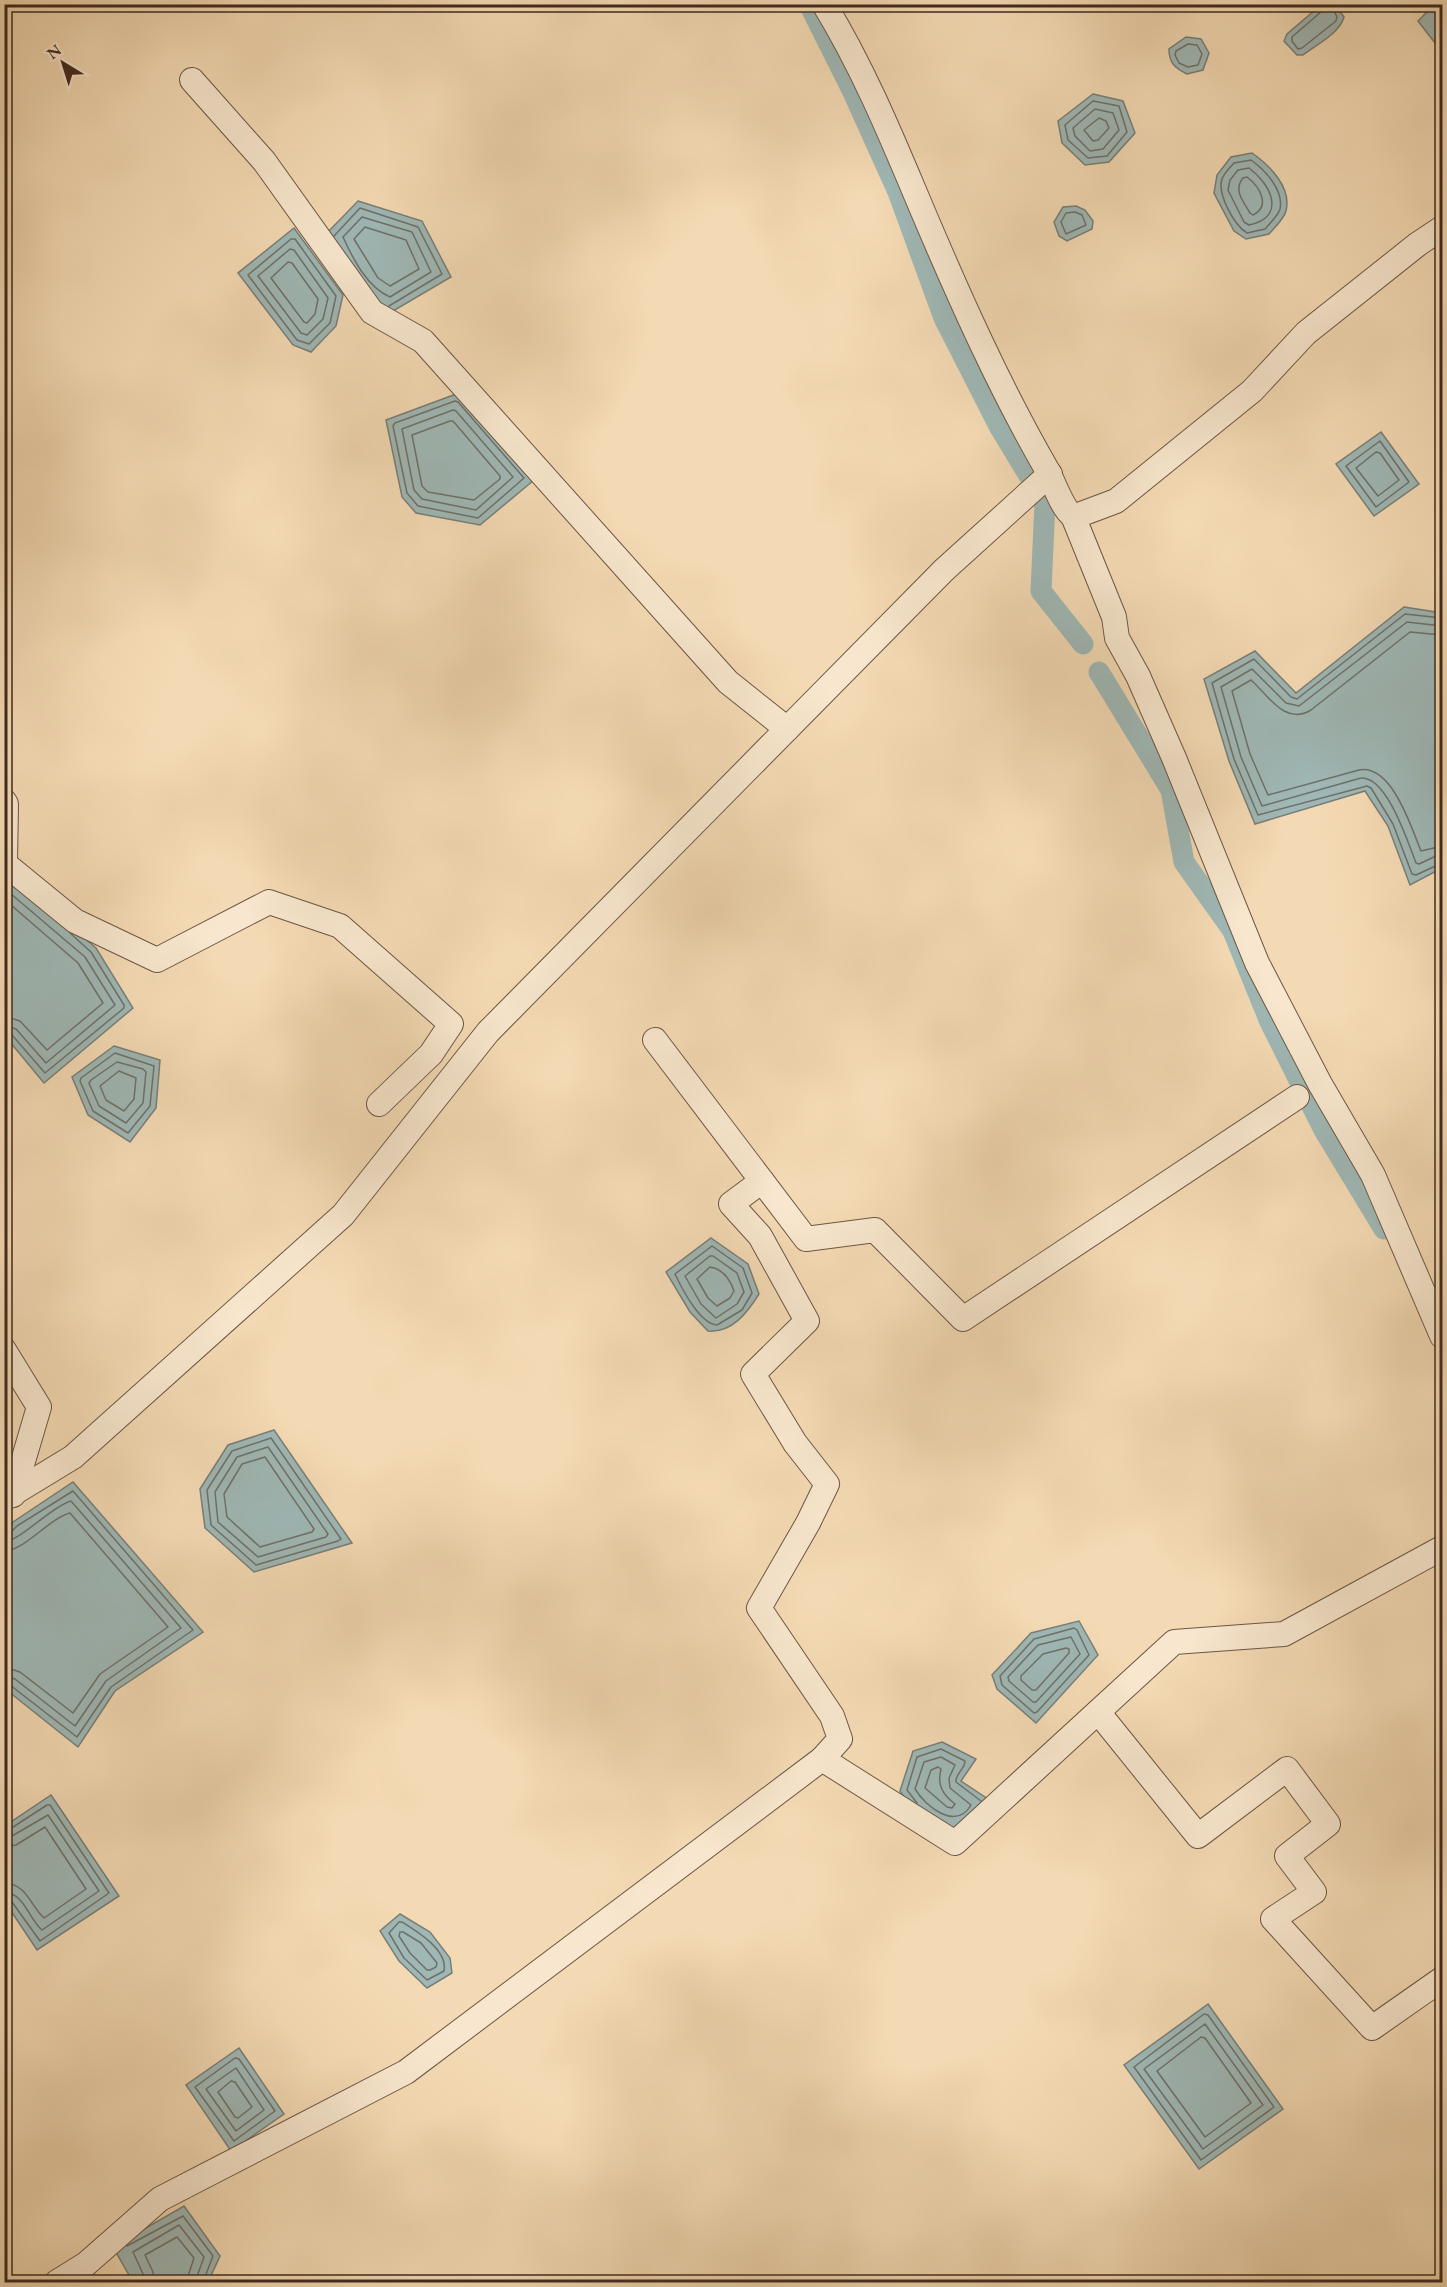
<svg xmlns="http://www.w3.org/2000/svg" width="1447" height="2287" font-family="'EB Garamond',serif">
	<style>
		.water { fill: #9fb8b6; stroke: #787f79; stroke-width: 1.5 }
		.lines { fill: none; stroke-linecap: round; stroke-linejoin: round }
		.shore { stroke: #6e716a; stroke-width: 1.5 }
		.canal { stroke: #9fb8b6; stroke-width: 21 }
		.minor-casing { stroke: #6c5644; stroke-width: 26 }
		.minor { stroke: #f8e7ce; stroke-width: 24 }
	</style>
	<rect width="100%" height="100%" fill="#f4dab4"/>
	<filter id="stains"><feTurbulence type="fractalNoise" baseFrequency=".00333" numOctaves="4"/><feColorMatrix values="0 0 0 0 .2 0 0 0 0 .09 0 0 0 0 .02 0 0 0 .5 -.17"/></filter>
	<radialGradient id="worn" r=".72"><stop offset=".6" stop-color="#630" stop-opacity="0"/><stop offset="1" stop-color="#630" stop-opacity=".3"/></radialGradient>
	<g class="water">
		<path d="M1435,4L1442,7V49L1439,48L1418,21Z"/>
		<path d="M1321,5H1335L1344,17C1339,34 1317,44 1303,55H1297L1284,41L1287,34Z"/>
		<path d="M1186,37L1201,39L1209,53L1203,70L1187,74C1175,68 1169,63 1169,49Z"/>
		<path d="M1093,94L1123,101L1135,133L1109,162L1085,165L1062,143L1058,121Z"/>
		<path d="M1252,153C1269,165 1292,187 1286,211C1284,219 1274,228 1269,234L1246,239L1234,231L1214,193L1217,175L1231,157Z"/>
		<path d="M358,201L422,221L451,277L388,314L326,234Z"/>
		<path d="M1076,206L1085,210L1093,221L1092,229L1067,241L1059,236L1054,222L1063,207Z"/>
		<path d="M294,228L343,295L336,326L311,352L293,345L238,273Z"/>
		<path d="M459,393L534,480L480,525L416,513L402,497L386,420Z"/>
		<path d="M1381,432L1419,484L1374,516L1336,464Z"/>
		<path d="M1404,607L1442,613V868L1410,885L1388,826L1365,791L1255,824L1229,761L1204,679L1255,651L1296,693Z"/>
		<path d="M9,873L96,948L133,1008L44,1083L5,1036L4,876Z"/>
		<path d="M114,1046L160,1060L156,1108L130,1142L88,1115L72,1077Z"/>
		<path d="M711,1238L748,1264L759,1294C747,1313 732,1333 708,1331L690,1312L666,1272Z"/>
		<path d="M274,1430L352,1543L254,1572L205,1528L200,1489L228,1445Z"/>
		<path d="M73,1482L203,1632L115,1691L78,1747L4,1688L5,1531L13,1522Z"/>
		<path d="M1079,1621L1098,1655L1036,1723L997,1689L992,1675L1031,1633Z"/>
		<path d="M942,1742L976,1759L961,1781L994,1803L954,1832L908,1803L900,1791L913,1751Z"/>
		<path d="M51,1795L119,1896L37,1950L5,1902V1826Z"/>
		<path d="M400,1914L430,1932L450,1958L452,1973L427,1988L399,1961L380,1931Z"/>
		<path d="M1208,2004L1283,2109L1199,2169L1124,2065Z"/>
		<path d="M239,2048L284,2114L231,2151L186,2085Z"/>
		<path d="M184,2206L220,2256L208,2282H133L113,2247Z"/>
	</g>
	<g class="lines">
		<g class="shore">
			<path d="M1324,4L1322,11L1292,37V41L1298,49L1302,48L1336,21L1337,17L1331,4"/>
			<path d="M1188,44L1197,45L1202,54L1198,65L1188,67L1179,63L1175,55L1176,51Z"/>
			<path d="M1093,101L1119,106L1127,132L1107,156L1088,158L1068,140L1065,125Z"/>
			<path d="M1095,109L1113,113L1119,130L1103,149L1090,151L1075,136L1073,128Z"/>
			<path d="M1099,118L1106,121L1109,128L1098,140L1093,141L1084,130Z"/>
			<path d="M1251,160C1265,170 1284,190 1280,209C1278,216 1270,223 1265,229L1247,233C1234,225 1217,194 1222,179C1224,173 1230,168 1234,163Z"/>
			<path d="M1249,168C1271,184 1287,217 1249,225L1244,222L1228,190L1230,180L1238,170Z"/>
			<path d="M1247,177C1260,187 1271,206 1253,215L1250,213C1243,201 1233,190 1243,178Z"/>
			<path d="M1075,212L1082,215L1086,225L1066,234L1061,222L1066,213Z"/>
			<path d="M362,217L412,232L431,272L390,297C367,287 353,259 343,237Z"/>
			<path d="M365,227L406,240L419,269L390,286L378,278L354,239Z"/>
			<path d="M334,236L360,208L418,227L442,274L389,306"/>
			<path d="M291,239H295L336,296L330,323L309,344L297,340L248,275Z"/>
			<path d="M290,249L294,250L328,298L323,319L307,335L301,333L258,276Z"/>
			<path d="M288,262L292,263L318,299L315,314L307,323L304,322L271,278Z"/>
			<path d="M455,401L458,402L524,478L478,518L418,506L407,493L393,426L395,423Z"/>
			<path d="M453,410L456,411L513,477L476,510L422,499L414,490L402,429Z"/>
			<path d="M450,421H453L500,476V479L474,500L428,492L422,486L412,435Z"/>
			<path d="M1380,441L1409,482L1376,507L1346,466Z"/>
			<path d="M1376,452L1380,453L1399,480L1378,496L1356,468Z"/>
			<path d="M1442,618L1405,614L1297,699L1291,697L1254,659L1212,683L1234,759L1258,815L1367,786L1371,788L1393,824L1412,874L1416,875L1442,863"/>
			<path d="M1442,626L1407,622L1299,706L1286,703L1252,669L1221,687L1241,757L1262,806L1361,778C1387,776 1408,843 1416,863L1419,864L1436,856L1442,855"/>
			<path d="M1442,635L1410,632L1311,710C1285,726 1268,695 1251,680L1232,691L1250,754L1268,795L1359,770C1392,764 1411,827 1421,851L1442,846"/>
			<path d="M4,888L85,957L115,1005L46,1063L16,1029L4,1025"/>
			<path d="M4,899L78,963L103,1003L47,1050L20,1021L4,1016"/>
			<path d="M4,1033L12,1035L45,1073L124,1008V1005L91,952L70,933"/>
			<path d="M115,1053L154,1066L150,1106L128,1133L93,1111L80,1081L81,1078Z"/>
			<path d="M117,1062L143,1069L146,1072L143,1103L126,1123L99,1106L89,1083L91,1080Z"/>
			<path d="M119,1071L136,1078L134,1099L124,1111L106,1100L100,1086Z"/>
			<path d="M712,1246L743,1268L752,1293L742,1310L717,1325C700,1324 682,1289 675,1274Z"/>
			<path d="M710,1256H713L737,1273L744,1292L737,1304L716,1318L701,1304L685,1276Z"/>
			<path d="M710,1267C722,1269 730,1279 734,1291L730,1298L717,1306L708,1298L697,1279Z"/>
			<path d="M271,1438L341,1539L338,1541L256,1565L211,1525L207,1490L232,1451Z"/>
			<path d="M268,1447L328,1534L326,1537L258,1557L218,1522L215,1492L237,1457Z"/>
			<path d="M265,1457L314,1529L312,1532L260,1547L227,1517L224,1494L242,1464Z"/>
			<path d="M4,1535L10,1533L17,1526L73,1491L193,1630L111,1687L77,1737L10,1685L4,1684"/>
			<path d="M4,1542C20,1541 52,1506 71,1501L181,1628L106,1681L75,1726L15,1679L4,1676"/>
			<path d="M4,1551C26,1550 48,1519 70,1513L168,1627L100,1674L73,1713L20,1672L4,1667"/>
			<path d="M1074,1628L1077,1630L1089,1655L1037,1712L1034,1713L1002,1685L1000,1676L1034,1639Z"/>
			<path d="M1071,1637L1080,1654L1036,1702H1033L1009,1681L1008,1677L1038,1645Z"/>
			<path d="M1066,1648L1069,1649V1653L1036,1690H1032L1021,1680V1676L1043,1654Z"/>
			<path d="M941,1757L955,1765L949,1778L950,1788L971,1805C956,1831 926,1807 915,1789L924,1762Z"/>
			<path d="M938,1767L941,1769C937,1785 942,1794 955,1804L952,1808L947,1807L925,1788L931,1770Z"/>
			<path d="M917,1803L907,1790L917,1757L941,1749L965,1761C965,1769 955,1774 956,1782L981,1801"/>
			<path d="M4,1830L10,1829L47,1805H50L109,1893L40,1941L12,1902L4,1899"/>
			<path d="M4,1838L12,1836L48,1815L99,1891L42,1930C29,1919 24,1893 4,1892"/>
			<path d="M4,1847L16,1845L45,1827L86,1889L44,1918C30,1905 27,1884 4,1883"/>
			<path d="M399,1922H402C418,1932 448,1950 444,1971L427,1980L404,1958L389,1933Z"/>
			<path d="M400,1932H403L421,1943L437,1963L436,1967L430,1970H427L410,1953L399,1936Z"/>
			<path d="M1204,2014L1208,2015L1274,2107L1201,2160L1134,2067Z"/>
			<path d="M1205,2024L1263,2105L1203,2149L1144,2069Z"/>
			<path d="M1201,2037L1205,2038L1251,2103L1205,2137L1157,2071Z"/>
			<path d="M235,2058L239,2059L275,2111L234,2141L195,2087Z"/>
			<path d="M236,2068L264,2110L236,2131L206,2089Z"/>
			<path d="M231,2081L235,2082L252,2107L238,2118L235,2117L218,2092Z"/>
			<path d="M127,2246L183,2216L213,2256L203,2282"/>
			<path d="M145,2282L144,2276L133,2252L179,2225L204,2257L195,2282"/>
			<path d="M154,2282L153,2272L145,2255L177,2237L194,2258L186,2282"/>
		</g>
		<g class="canal">
			<path d="M809,4L852,90L898,192L944,318L999,426L1045,502L1041,591L1083,644"/>
			<path d="M1099,672L1171,790L1184,862L1233,931L1270,1022L1324,1130L1384,1229"/>
		</g>
		<defs>
			<g id="minor">
				<path d="M824,4C865,71 894,143 924,214C961,301 999,386 1046,468C1053,480 1062,509 1073,516L1114,617L1117,638L1138,676L1174,758L1257,963L1320,1084L1373,1175L1442,1336"/>
				<path d="M192,80L264,161L372,312L423,341L728,682L787,729"/>
				<path d="M1073,516H1076L1116,501L1252,391L1306,333L1418,244L1442,228"/>
				<path d="M4,801L6,804L5,863"/>
				<path d="M4,863L75,921L157,960L269,902L340,926L451,1024L431,1054L379,1104"/>
				<path d="M655,1040L806,1239L875,1230L963,1319L1297,1097"/>
				<path d="M762,1181L731,1204L760,1236L807,1321L753,1374L795,1443L827,1484L808,1523L759,1608L832,1716L840,1739L822,1759"/>
				<path d="M4,1350L39,1407L13,1495"/>
				<path d="M4,1499L73,1457L343,1215L488,1032L944,570L1050,474"/>
				<path d="M1098,1712L1198,1836L1287,1769L1328,1824L1287,1856L1314,1892L1273,1919L1372,2028L1442,1979"/>
				<path d="M57,2282L86,2264L160,2199L406,2072L822,1759L955,1843L1174,1642L1284,1634L1442,1548"/>
			</g>
		</defs>
		<use href="#minor" class="minor-casing"/>
		<use href="#minor" class="minor"/>
	</g>
	<rect width="1447" height="2287" fill="none" stroke="#f4dab4" stroke-width="24"/>
	<rect x="6" y="6" width="1435" height="2275" fill="none" stroke="#3e2a1e" stroke-width="3"/>
	<rect x="12" y="12" width="1423" height="2263" fill="none" stroke="#3e2a1e" stroke-width="1.5"/>
	<g transform="translate(63 63) rotate(322)" stroke="#f8e7ce" stroke-width="4.5" paint-order="stroke">
	<path d="M0-4.5L10 22L0 15L-10 22Z" fill="#3e2a1e"/>
	<text y="-9" font-size="16" font-weight="bold" text-anchor="middle" fill="#3e2a1e">N</text>
	</g>
	<rect width="100%" height="100%" filter="url(#stains)"/>
	<rect width="100%" height="100%" fill="url(#worn)"/>
</svg>
